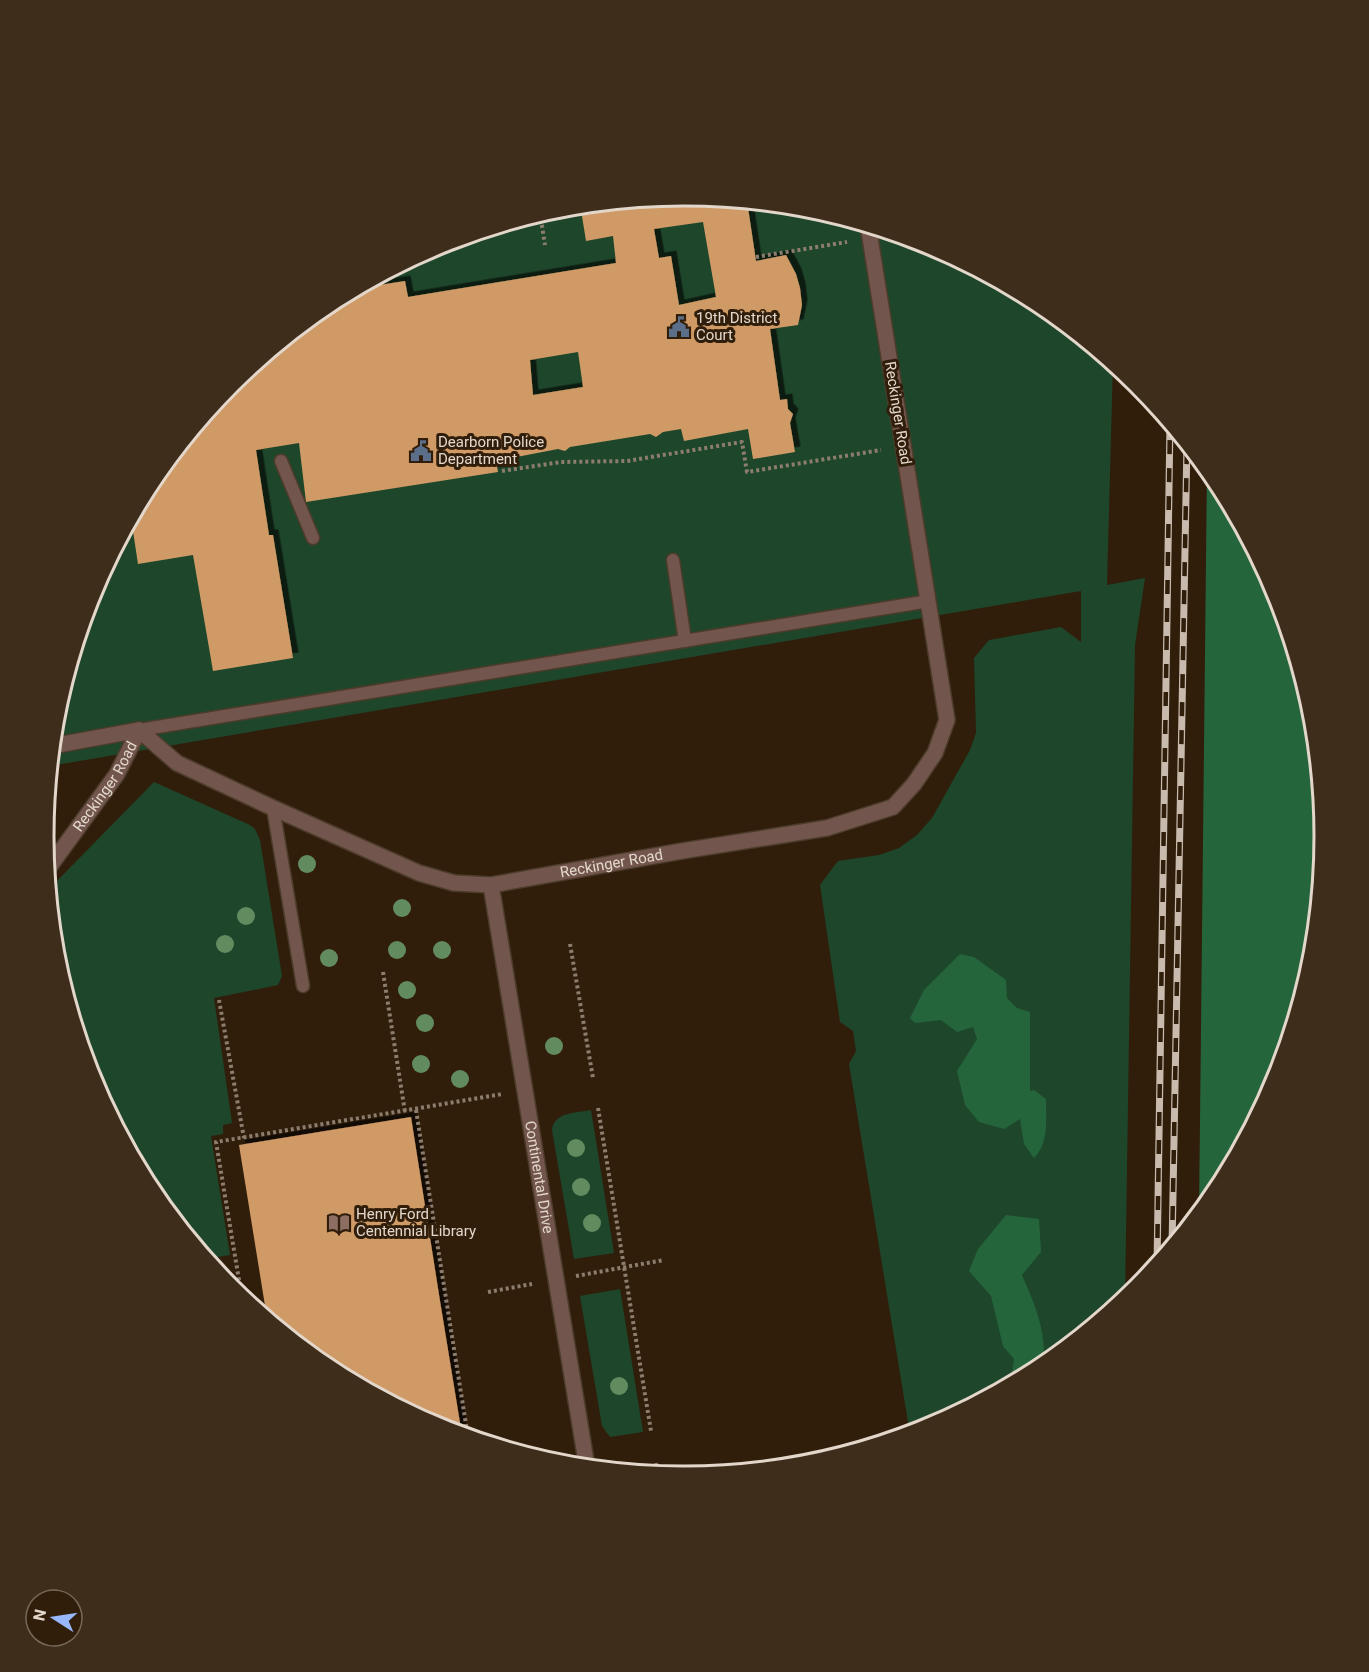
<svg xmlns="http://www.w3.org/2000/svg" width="1369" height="1672" font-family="Roboto,sans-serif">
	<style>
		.green { fill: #1e462b }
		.forest { fill: #25653c }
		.building { fill: #cf9a65; fill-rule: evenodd; filter: url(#shadow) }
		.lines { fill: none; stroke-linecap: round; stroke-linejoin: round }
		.service-casing { stroke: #4d3c2a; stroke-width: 15 }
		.minor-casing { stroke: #4d3c2a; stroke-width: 18 }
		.path { stroke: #8c7d6e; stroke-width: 4; stroke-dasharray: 3 3; stroke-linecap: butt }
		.service { stroke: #72554d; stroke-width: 12 }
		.minor { stroke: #72554d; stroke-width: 15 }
		.rail-casing { stroke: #c8bbae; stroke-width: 7 }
		.rail { stroke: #301e0b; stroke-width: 4.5; stroke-dasharray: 14; stroke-linecap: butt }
		.tree { fill: #628b60 }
		.labels { text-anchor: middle; stroke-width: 6; stroke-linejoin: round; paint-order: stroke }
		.poi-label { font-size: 15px; fill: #e3d7cb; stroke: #301e0b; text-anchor: start }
		.street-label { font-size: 15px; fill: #e3d7cb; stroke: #301e0b }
		.rim { fill: none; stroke: #e3d7cb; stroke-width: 3 }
	</style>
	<defs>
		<filter id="shadow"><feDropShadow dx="5.5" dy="-5.5" stdDeviation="0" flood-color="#0009"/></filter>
	</defs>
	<rect width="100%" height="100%" fill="#301e0b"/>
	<g class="green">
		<path d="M685,195L810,207L930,244L1041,303L1113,362L1107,585L1145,578L1135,645L1125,1300L1040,1369L929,1428L910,1434L849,1064L856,1051L853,1031L840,1022L820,885L838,861L879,855L899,848L917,835L932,818L970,750L976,733L974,658L989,640L1061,627L1081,642V591L50,766L56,711L92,590L152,480L231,383L329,303L440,244L560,207Z"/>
		<path d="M154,782L250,825L255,829L260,840L282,976L278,985L214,998L232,1123L223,1125V1134L211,1136L230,1255L206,1259L151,1192L92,1081L56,961L49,889Z"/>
		<path d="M591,1110L614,1253L574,1259L552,1130C554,1112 576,1113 591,1110Z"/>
		<path d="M620,1289L643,1432L610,1437L602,1426L580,1296Z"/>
	</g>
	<g class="forest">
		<path d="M1207,468L1218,480L1277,591L1313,711L1325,836L1313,961L1277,1082L1217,1192L1199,1215Z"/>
		<path d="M960,954L974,957L1006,980L1007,998L1017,1008L1030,1012V1091L1034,1090L1046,1099C1046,1120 1049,1143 1034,1158L1024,1144L1020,1119L1004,1129L979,1122L965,1105L957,1071L977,1039L973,1027L957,1032L941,1020L915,1023L910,1018L924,990Z"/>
		<path d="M1006,1215L1039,1219L1041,1252L1022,1275C1036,1307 1046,1331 1044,1366L1016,1382L1011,1380L1014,1359L1003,1346L991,1296L969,1271L978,1249Z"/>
	</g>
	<g class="building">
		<path d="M685,195L747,201L756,261L786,255L796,274L800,288L802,305L798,325L770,329L780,400L787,399L788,409L793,414L790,423L795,452L753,459L748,429L684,441L681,429L663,432L656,437L650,434L570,447L565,451L558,449L496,461L498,472L306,502L299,443L256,450L269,535H273L293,658L213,671L193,555L138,564L131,518L152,480L231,383L329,303L367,282L373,286L405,281L408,297L616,263L613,236L586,241L581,210H574L568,206ZM703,222L716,297L679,305L671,256L659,258L654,229ZM578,352L583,387L533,395L530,360Z"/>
		<path d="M411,1117L440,1301L462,1435L439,1428L328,1369L267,1318L239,1145Z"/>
	</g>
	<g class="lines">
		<defs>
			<g id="service">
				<path d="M281,461L313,538"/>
				<path d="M673,560L685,641"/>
				<path d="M139,730L929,601"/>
				<path d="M273,808L303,986"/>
			</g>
			<g id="minor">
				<path id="s1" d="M139,730L177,763L273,808L419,873L454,883L491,885L682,851L827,828L893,807L914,784L935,753L947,720L868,225"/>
				<path d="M52,746L139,730"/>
				<path id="s2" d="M47,870L117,774L139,730"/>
				<path id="s3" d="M491,885L587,1467"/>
			</g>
		</defs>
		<use href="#service" class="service-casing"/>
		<use href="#minor" class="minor-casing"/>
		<g class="path">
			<path d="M540,213L545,245"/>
			<path d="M756,257L847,242"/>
			<path d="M372,280L373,286"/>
			<path d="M502,471L561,462L627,461L742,442L747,472L881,450"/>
			<path d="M570,944L593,1078"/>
			<path d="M383,972L405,1112"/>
			<path d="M219,1000L244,1138"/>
			<path d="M598,1108L651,1431"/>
			<path d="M416,1110L468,1437"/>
			<path d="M141,1155L145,1179"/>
			<path d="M576,1276L664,1260"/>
			<path d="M488,1292L532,1284"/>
			<path d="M242,1298L216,1142L503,1094"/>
			<path d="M656,1463L658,1474"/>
			<path d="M632,1472L657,1467"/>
		</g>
		<use href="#service" class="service"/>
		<use href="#minor" class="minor"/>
		<defs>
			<g id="rail">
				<path d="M1172,1248L1187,442"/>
				<path d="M1157,1266L1170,423"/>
			</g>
		</defs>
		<use href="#rail" class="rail-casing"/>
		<use href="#rail" class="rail"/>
	</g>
	<g class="tree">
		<circle cx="307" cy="864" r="9"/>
		<circle cx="402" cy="908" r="9"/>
		<circle cx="246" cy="916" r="9"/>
		<circle cx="225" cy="944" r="9"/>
		<circle cx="397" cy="950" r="9"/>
		<circle cx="442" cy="950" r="9"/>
		<circle cx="329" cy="958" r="9"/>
		<circle cx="407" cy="990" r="9"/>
		<circle cx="425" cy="1023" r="9"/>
		<circle cx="554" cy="1046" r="9"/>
		<circle cx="421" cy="1064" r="9"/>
		<circle cx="460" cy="1079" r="9"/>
		<circle cx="576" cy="1148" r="9"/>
		<circle cx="581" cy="1187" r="9"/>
		<circle cx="592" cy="1223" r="9"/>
		<circle cx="619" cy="1386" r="9"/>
	</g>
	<defs>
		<symbol id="civic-bare" viewBox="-9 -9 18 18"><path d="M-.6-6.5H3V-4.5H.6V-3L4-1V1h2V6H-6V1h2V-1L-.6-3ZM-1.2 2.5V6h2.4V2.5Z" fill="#5c6f8a" stroke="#301e0b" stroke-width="2.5" paint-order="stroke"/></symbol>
		<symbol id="library-bare" viewBox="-9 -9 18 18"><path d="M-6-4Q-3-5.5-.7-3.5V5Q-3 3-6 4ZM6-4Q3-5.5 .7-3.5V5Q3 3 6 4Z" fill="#8d6e63" stroke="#301e0b" stroke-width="2.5" paint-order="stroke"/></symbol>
	</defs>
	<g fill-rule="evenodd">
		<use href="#civic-bare" x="664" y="312" width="30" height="30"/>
		<use href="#civic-bare" x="406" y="436" width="30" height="30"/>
		<use href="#library-bare" x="324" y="1208" width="30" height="30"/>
	</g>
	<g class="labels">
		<g class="poi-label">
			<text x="696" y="323">19th District<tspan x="696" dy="17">Court</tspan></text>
			<text x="438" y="447">Dearborn Police<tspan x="438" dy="17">Department</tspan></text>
			<text x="356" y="1219">Henry Ford<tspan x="356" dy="17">Centennial Library</tspan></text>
		</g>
		<g class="street-label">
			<text transform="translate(898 413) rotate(81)" y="5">Reckinger Road</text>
			<text dy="5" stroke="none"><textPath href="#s2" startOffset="102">Reckinger Road</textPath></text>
			<text dy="5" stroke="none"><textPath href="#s1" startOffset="512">Reckinger Road</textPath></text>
			<text dy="5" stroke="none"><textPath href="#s3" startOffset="296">Continental Drive</textPath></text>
		</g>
	</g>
	<path d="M0 0H1369V1672H0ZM54 836a630 630 0 1 1 1260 0a630 630 0 1 1-1260 0Z" fill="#3e2d1a" fill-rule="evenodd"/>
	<path class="rim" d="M54 836a630 630 0 1 1 1260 0a630 630 0 1 1-1260 0Z"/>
	<g transform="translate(54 1618) rotate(282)"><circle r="28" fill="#301e0b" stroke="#786858" stroke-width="1.5"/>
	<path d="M0-4.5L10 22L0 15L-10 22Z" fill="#97b6fd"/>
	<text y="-9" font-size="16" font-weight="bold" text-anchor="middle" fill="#e3d7cb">N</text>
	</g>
</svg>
